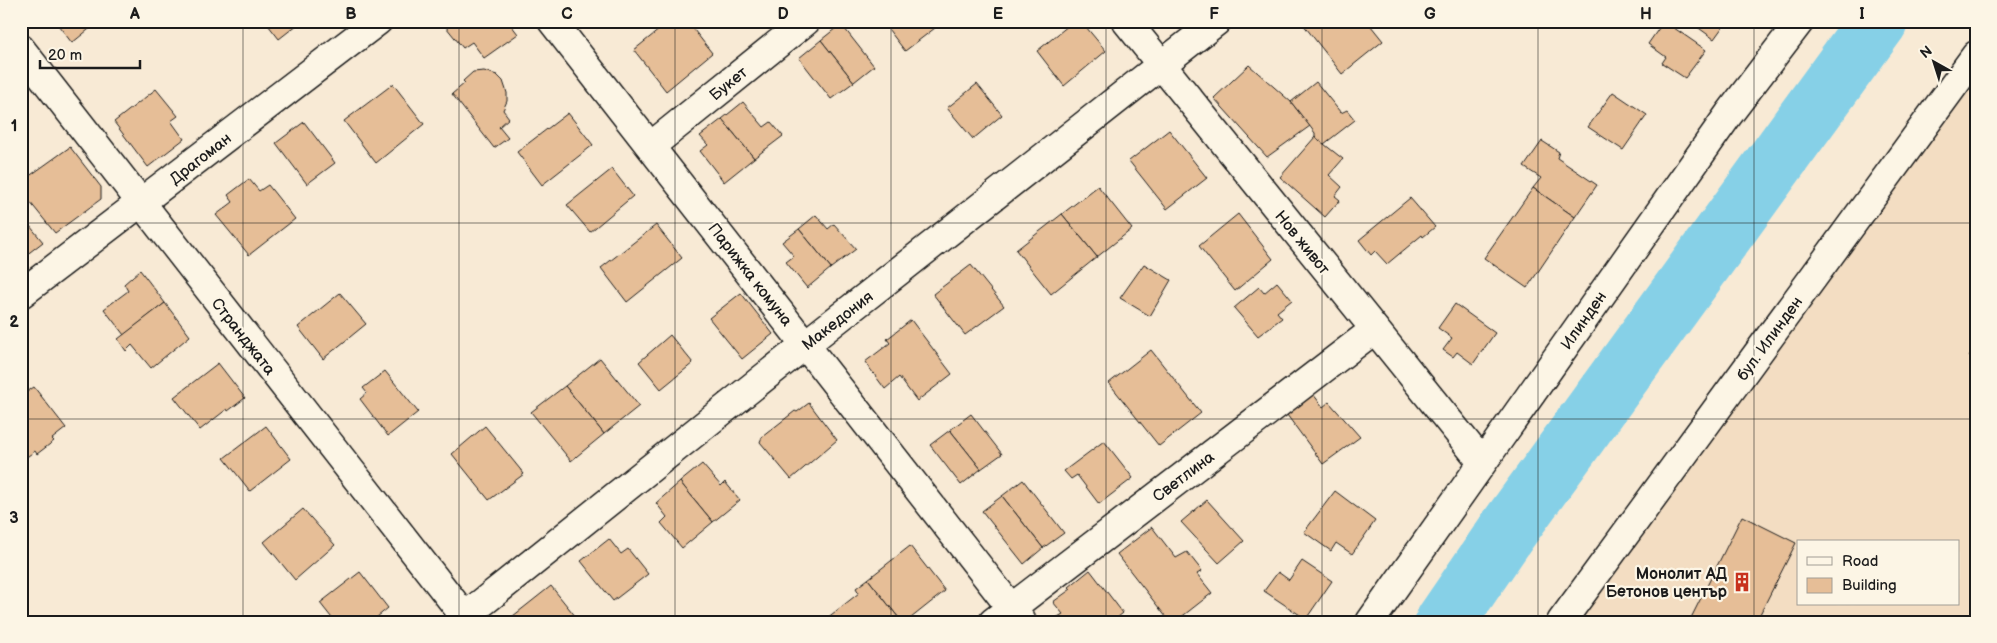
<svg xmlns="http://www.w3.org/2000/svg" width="1997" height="643" font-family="'Balsamiq Sans',sans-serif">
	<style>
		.built { fill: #f3ddc2; fill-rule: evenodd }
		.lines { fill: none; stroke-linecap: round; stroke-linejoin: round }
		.river { stroke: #86d0e7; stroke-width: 60 }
		.building { fill: #e6be97; stroke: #1c1c1c }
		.street-casing { stroke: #1c1c1c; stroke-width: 31 }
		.secondary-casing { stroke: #1c1c1c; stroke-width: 31 }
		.street { stroke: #fcf5e5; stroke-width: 28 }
		.secondary { stroke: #fcf5e5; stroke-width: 28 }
		.grid { fill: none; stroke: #1c1c1c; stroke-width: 1; stroke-opacity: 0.55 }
		.labels { text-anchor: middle; stroke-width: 4.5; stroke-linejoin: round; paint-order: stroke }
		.street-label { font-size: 16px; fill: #1c1c1c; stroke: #fcf5e5 }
		.poi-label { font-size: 16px; font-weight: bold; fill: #1c1c1c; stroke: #fcf5e5; text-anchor: end }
		.neatline { fill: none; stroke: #1c1c1c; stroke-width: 2 }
		.grid-label { font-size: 16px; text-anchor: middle; font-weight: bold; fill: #1c1c1c }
	</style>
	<rect width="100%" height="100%" fill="#f8ead5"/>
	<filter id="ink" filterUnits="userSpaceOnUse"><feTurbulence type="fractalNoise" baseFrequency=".02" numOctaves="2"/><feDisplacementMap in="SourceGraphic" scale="10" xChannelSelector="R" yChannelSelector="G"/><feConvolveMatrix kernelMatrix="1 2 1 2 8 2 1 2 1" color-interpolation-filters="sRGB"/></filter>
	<g filter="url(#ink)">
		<path class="built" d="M1976,55V622H1561ZM1798,542H1958V604H1798Z"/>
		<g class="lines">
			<path class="river" d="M1445,622L1508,530L1878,21"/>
		</g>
		<g class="building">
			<path d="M55,21H99L72,43Z"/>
			<path d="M265,21H302L279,39Z"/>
			<path d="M508,21L518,34L484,58L472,42L463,48L442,22Z"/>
			<path d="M670,21H687L712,53L666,91L634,50Z"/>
			<path d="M882,21H931L935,28L905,51Z"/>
			<path d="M1074,21H1081L1106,51L1064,86L1037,51Z"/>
			<path d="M1306,21H1367L1383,41L1342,74L1303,24Z"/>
			<path d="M1664,21L1706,50L1685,78L1662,63L1666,57L1648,44Z"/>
			<path d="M1689,21H1727L1714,39Z"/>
			<path d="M841,24L874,66L854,82L821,40Z"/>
			<path d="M821,40L854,82L831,99L799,58Z"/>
			<path d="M1249,65L1291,102L1310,126L1267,157L1214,98Z"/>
			<path d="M484,71L497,75L503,81L507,93V101L503,110L509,118L499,127L508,138L494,148L452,94L465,83L463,81L473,72Z"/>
			<path d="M1316,82L1341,113L1347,110L1355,120L1324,144L1315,137V133L1291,102Z"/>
			<path d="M393,84L424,124L376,163L344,121Z"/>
			<path d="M977,84L1002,115L973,139L947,108Z"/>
			<path d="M156,89L178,116L171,121L184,139L148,167L114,122Z"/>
			<path d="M1613,92L1647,115L1623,150L1588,127Z"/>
			<path d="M743,102L764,127L771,122L783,136L754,158L722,119Z"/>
			<path d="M568,113L593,145L542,185L517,152Z"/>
			<path d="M722,119L754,158L724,182L700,151L708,145L700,136Z"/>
			<path d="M304,122L335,163L307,184L276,143Z"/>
			<path d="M1169,130L1207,178L1167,209L1129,161Z"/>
			<path d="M1315,137L1343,159L1329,175L1342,187L1335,196L1340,200L1325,217L1280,177Z"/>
			<path d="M1542,141L1559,152L1557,158L1597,185L1575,217L1533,188L1541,178L1524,167Z"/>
			<path d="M70,147L101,187V199L55,233L21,191V182Z"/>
			<path d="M612,169L633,196L590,232L567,205Z"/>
			<path d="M249,179L259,191L268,185L295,219L249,255L216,215L233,202L228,195Z"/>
			<path d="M1098,186L1132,229L1097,257L1062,214Z"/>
			<path d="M1533,188L1575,217L1527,288L1484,258Z"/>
			<path d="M1410,198L1435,227L1423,237L1422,235L1387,264L1375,251L1371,255L1359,240Z"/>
			<path d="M1062,214L1097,257L1051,294L1016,250Z"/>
			<path d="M1238,214L1273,259L1235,291L1199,246Z"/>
			<path d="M21,215L43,242L21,259Z"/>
			<path d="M816,215L828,229L834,224L856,249L831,268L799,229Z"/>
			<path d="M656,225L682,258L627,302L601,268Z"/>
			<path d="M799,229L831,268L807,288L786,262L794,256L782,242Z"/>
			<path d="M1144,264L1171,280L1150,316L1120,298Z"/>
			<path d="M971,265L1004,306L965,335L933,294Z"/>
			<path d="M140,270L165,303L124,335L104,309L128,291L124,284Z"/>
			<path d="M1277,282L1292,300L1277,312L1282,318L1258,336L1234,308L1259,287L1264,293Z"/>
			<path d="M340,293L366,324L323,359L298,327Z"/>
			<path d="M741,293L773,334L742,359L709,318Z"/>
			<path d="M165,303L190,336L151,368L132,345L126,351L118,339Z"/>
			<path d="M1455,304L1495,333L1473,364L1457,352L1453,357L1443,350L1452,338L1438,328Z"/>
			<path d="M911,320L952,374L917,401L899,377L885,389L865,362L890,343L887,339Z"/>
			<path d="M670,335L693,363L661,389L639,362Z"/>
			<path d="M1976,347V361L1969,356Z"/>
			<path d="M1151,350L1201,413L1159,446L1109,383Z"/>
			<path d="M600,358L639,406L604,434L565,386Z"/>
			<path d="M218,363L245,398L228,411L227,409L200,430L174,397Z"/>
			<path d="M385,371L418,412L388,436L360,399L367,393L363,388Z"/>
			<path d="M565,386L604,434L571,461L531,412Z"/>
			<path d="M34,387L66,428L52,439L54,441L37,454L35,451L21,461V396Z"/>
			<path d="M1313,394L1323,407L1329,402L1360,437L1323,464L1287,415Z"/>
			<path d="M809,403L837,440L791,479L760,442L762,437L795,411L797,412Z"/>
			<path d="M971,414L1002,454L981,469L950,430Z"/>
			<path d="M266,426L291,459L250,491L224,458Z"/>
			<path d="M485,426L524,474L489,500L452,454Z"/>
			<path d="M950,430L981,469L961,485L930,445Z"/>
			<path d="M1104,441L1133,478L1099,504L1077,475L1071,479L1064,471Z"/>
			<path d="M702,464L721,486L725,482L740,500L713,522L680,482Z"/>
			<path d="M1023,480L1064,533L1043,548L1002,496Z"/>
			<path d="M680,482L713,522L682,548L661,523L667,517L656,503Z"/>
			<path d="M1335,491L1375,521L1352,554L1336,543L1331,551L1304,532Z"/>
			<path d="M1002,496L1043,548L1024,564L982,511Z"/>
			<path d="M1207,500L1244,541L1219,563L1181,522Z"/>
			<path d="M303,509L335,545L295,580L264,542Z"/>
			<path d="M1742,516L1796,543L1756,622H1689Z"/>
			<path d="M1152,527L1176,558L1187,552L1202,571L1197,574L1212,593L1175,622H1170L1117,554Z"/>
			<path d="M609,539L621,554L628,549L648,574L613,601L581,561Z"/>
			<path d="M910,546L945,591L906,622H902L868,579Z"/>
			<path d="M1302,561L1332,581L1306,619L1264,591L1278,572L1289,580Z"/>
			<path d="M1090,570L1123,613L1112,622H1059L1056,618L1063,614L1053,602L1071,589L1069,587Z"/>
			<path d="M360,572L388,608L371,622H335L320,603Z"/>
			<path d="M868,579L902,622H822L859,593L856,588Z"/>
			<path d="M551,586L576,617L570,622H509L508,620Z"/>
			<path d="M1976,607V622H1970L1968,621Z"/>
		</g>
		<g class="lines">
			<defs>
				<g id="street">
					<path d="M552,21L1022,622"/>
					<path d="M1126,21L1482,462"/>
					<path d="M21,49L469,622"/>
					<path d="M651,146L806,21"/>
					<path d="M21,294L378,21"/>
					<path d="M458,622L806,344L1217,21"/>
					<path d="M993,622L1374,330"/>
				</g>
				<g id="secondary">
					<path d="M1370,622L1729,114L1800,21"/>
					<path d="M1561,622L1976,55"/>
				</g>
			</defs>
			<use href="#street" class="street-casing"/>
			<use href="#secondary" class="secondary-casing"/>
			<use href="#street" class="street"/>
			<use href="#secondary" class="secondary"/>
		</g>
	</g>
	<path class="grid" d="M243,21V622M459,21V622M675,21V622M891,21V622M1106,21V622M1322,21V622M1538,21V622M1754,21V622M21,223H1976M21,419H1976"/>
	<defs>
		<symbol id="building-bare" viewBox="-9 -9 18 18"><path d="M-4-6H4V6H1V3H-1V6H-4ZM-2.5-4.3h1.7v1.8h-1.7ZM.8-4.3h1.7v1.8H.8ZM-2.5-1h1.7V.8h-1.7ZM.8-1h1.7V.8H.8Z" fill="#c8321e" stroke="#fcf5e5" stroke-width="2.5" paint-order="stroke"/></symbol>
	</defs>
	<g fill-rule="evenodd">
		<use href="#building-bare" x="1728" y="568" width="28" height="28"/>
	</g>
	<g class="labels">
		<g class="street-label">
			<text transform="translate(728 83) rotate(-39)" y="6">Букет</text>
			<text transform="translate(200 158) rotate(-38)" y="6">Драгоман</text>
			<text transform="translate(1303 242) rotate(51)" y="6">Нов живот</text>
			<text transform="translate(751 274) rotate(52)" y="6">Парижка комуна</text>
			<text transform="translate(837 320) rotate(-38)" y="6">Македония</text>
			<text transform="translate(1583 320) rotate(-55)" y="6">Илинден</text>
			<text transform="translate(244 336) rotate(52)" y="6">Странджата</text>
			<text transform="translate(1769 338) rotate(-54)" y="6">бул. Илинден</text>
			<text transform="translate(1183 476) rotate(-37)" y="6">Светлина</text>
		</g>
		<g class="poi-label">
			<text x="1727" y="579">Монолит АД<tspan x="1727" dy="18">Бетонов център</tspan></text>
		</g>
	</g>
	<rect width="1997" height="643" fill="none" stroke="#fcf5e5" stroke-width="55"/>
	<rect x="1797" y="540" width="162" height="65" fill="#fcf5e5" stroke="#a29e95"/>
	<rect x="1807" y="557" width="25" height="8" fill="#fcf5e5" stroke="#a29e95"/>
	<text x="1842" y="566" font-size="15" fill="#1c1c1c">Road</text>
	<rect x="1807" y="578" width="25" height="15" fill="#e6be97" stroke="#a29e95"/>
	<text x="1842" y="590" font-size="15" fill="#1c1c1c">Building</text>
	<g transform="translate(1934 62) rotate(321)" stroke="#fcf5e5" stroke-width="4" paint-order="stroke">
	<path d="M0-4L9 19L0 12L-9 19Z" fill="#1c1c1c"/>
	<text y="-8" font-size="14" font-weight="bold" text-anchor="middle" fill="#1c1c1c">N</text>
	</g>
	<path d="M40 60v8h100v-8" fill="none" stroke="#1c1c1c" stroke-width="2.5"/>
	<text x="48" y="60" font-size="15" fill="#1c1c1c" stroke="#fcf5e5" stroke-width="4" paint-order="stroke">20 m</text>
	<rect x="28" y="28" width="1942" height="588" class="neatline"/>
	<g class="grid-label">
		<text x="135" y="19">A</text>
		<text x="351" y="19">B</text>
		<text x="567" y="19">C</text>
		<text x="783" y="19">D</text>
		<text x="998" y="19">E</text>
		<text x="1214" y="19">F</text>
		<text x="1430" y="19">G</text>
		<text x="1646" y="19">H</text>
		<text x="1862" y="19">I</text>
		<text x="14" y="131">1</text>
		<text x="14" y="327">2</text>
		<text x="14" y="523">3</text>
	</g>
</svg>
